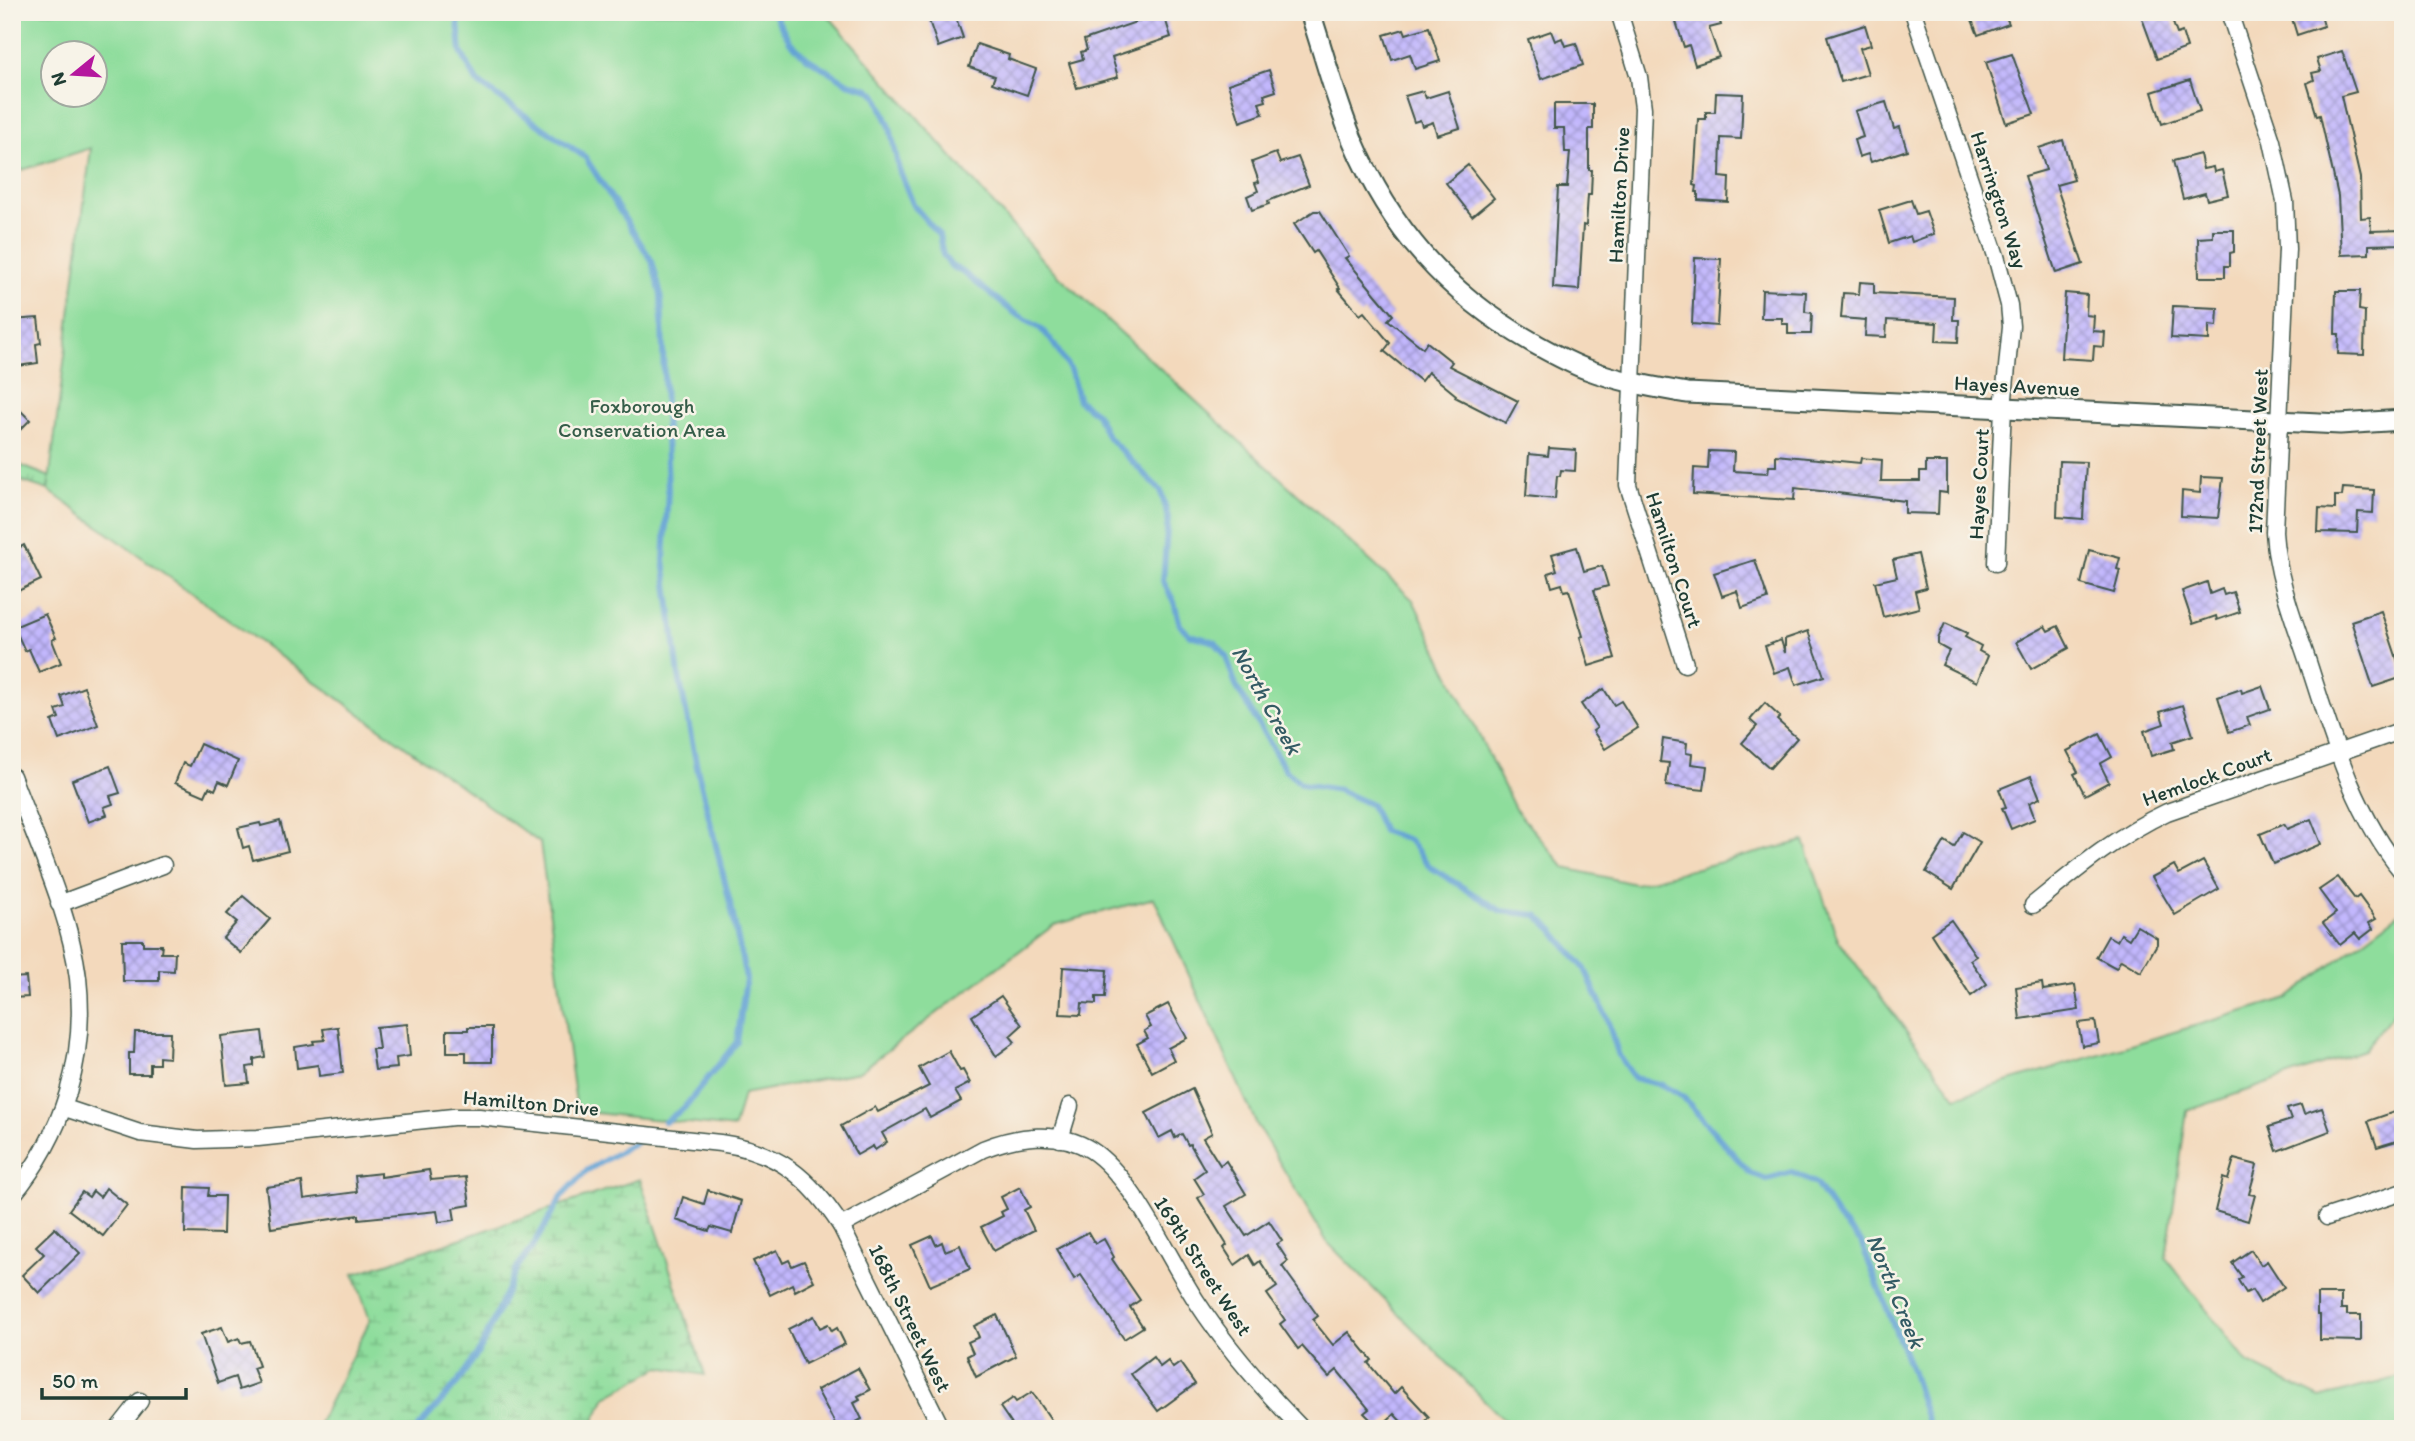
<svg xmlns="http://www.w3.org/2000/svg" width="2415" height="1441" font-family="Itim,sans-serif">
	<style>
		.grass { fill: url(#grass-tufts); stroke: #568d68; stroke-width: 2 }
		.wetland { fill: url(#wetland-marsh); stroke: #568d68; stroke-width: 2 }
		.park { fill: #8edd9c; stroke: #568d68; stroke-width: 2; fill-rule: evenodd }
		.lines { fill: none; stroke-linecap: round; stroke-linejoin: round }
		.stream { stroke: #61a1d4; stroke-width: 6 }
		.building { fill: url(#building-cross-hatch) }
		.minor-casing { stroke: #3f5448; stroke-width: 19 }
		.tertiary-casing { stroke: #3f5448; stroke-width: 23 }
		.minor { stroke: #fff; stroke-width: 16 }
		.tertiary { stroke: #fff; stroke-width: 19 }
		.labels { text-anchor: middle; stroke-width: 5; stroke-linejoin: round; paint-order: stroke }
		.street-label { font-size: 21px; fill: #1f3d34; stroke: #f7f3e8 }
		.park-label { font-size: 21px; fill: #355d49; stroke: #f7f3e8 }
		.water-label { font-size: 23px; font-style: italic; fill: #335b64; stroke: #f7f3e8 }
	</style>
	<defs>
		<pattern id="grass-tufts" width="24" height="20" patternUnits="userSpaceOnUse" patternTransform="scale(1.75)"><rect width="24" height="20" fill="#8edd9c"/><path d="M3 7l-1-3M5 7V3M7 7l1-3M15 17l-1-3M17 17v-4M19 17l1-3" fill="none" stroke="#73b480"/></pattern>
		<pattern id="wetland-marsh" width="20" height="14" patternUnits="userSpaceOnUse" patternTransform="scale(1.75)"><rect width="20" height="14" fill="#8edd9c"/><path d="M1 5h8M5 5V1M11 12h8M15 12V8" fill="none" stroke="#73b480"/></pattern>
		<pattern id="building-cross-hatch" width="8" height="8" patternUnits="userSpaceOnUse" patternTransform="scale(1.75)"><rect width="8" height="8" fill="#c2b7fd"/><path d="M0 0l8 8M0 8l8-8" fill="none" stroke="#9d96ce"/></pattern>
	</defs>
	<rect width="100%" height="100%" fill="#f7f3e8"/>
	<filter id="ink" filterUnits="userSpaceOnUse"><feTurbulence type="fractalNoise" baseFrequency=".0143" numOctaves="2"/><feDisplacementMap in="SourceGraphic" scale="14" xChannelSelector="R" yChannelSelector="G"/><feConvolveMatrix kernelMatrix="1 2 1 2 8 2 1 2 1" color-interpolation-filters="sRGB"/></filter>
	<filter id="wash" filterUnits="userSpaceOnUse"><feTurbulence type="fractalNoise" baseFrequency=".00686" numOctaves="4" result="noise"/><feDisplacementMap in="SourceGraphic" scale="28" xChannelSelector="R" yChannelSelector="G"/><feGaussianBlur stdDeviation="1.57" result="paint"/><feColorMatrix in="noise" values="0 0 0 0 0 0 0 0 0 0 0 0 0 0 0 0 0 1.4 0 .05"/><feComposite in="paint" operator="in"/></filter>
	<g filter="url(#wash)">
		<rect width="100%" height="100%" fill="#f3d9bc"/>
		<path class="grass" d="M12,462L50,477L48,490L12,478Z"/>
		<path class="wetland" d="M640,1179L705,1375L660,1367L606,1397L590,1429H316L370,1320L354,1274Z"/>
		<path class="park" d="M12,12H825L1045,263L1413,600L1515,809L1565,868L1635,884L1804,841L1838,940L1956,1097L2288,998L2401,912L2403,913V1001L2364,1050L2187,1111L2166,1258L2248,1363L2320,1398L2403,1376V1429H1513L1327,1242L1257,1125L1154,898L1054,925L859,1072L743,1094L734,1128L577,1111L540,843L48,490L91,148L19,171L12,162ZM52,52H94V94H52Z"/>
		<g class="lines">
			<g class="stream">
				<path d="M463,12L458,22L461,52L477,82L585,157L652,261L661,295L668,490L664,560L679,676L698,772L732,911L746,979L737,1042L684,1108L665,1122"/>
				<path d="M773,12L790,42L807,58L848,83L869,89L877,96L890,127L899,170L914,206L939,235L943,255L951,266L964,273L1013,312L1040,328L1052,341L1070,370L1079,401L1097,414L1107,436L1161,491L1168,518L1163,581L1174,602L1180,625L1190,635L1215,642L1226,656L1236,686L1286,771L1302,784L1339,790L1371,805L1383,831L1409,840L1430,867L1501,911L1537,915L1553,930L1585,969L1606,1016L1619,1056L1634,1078L1662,1085L1683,1097L1750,1173L1767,1179L1792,1172L1816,1184L1839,1219L1861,1242L1911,1370L1930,1429"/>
				<path d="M417,1429L458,1382L481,1348L518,1266L532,1248L562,1196L586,1171L643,1138"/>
			</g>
		</g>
		<g id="blocks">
			<g class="building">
				<path d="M926,12H954L963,38L938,47Z"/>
				<path d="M1136,12H1163L1171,37L1112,57L1118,77L1077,88L1069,63L1083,59L1081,52L1087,50L1084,40L1139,21Z"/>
				<path d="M1673,12H1717L1721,25L1709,28L1719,57L1695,65L1689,45L1684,47Z"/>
				<path d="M1969,12H2004L2009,24L1978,35Z"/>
				<path d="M2160,12H2169L2177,34L2182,32L2187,48L2157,59L2142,18Z"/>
				<path d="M2290,12H2320L2324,26L2297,35Z"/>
				<path d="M1865,25L1871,45L1860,48L1868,74L1841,82L1827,37Z"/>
				<path d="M1429,27L1440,61L1415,69L1410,54L1392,60L1384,35L1404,29L1406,34Z"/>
				<path d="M1551,31L1555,41L1562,38L1565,46L1576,43L1583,65L1541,79L1528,39Z"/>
				<path d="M977,44L1009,55L1008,59L1036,69L1027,95L992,83L995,76L969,67Z"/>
				<path d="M2342,51L2356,92L2341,96L2360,178L2361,218L2370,217L2371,231L2402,230V244L2369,245V254L2341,255L2338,196L2320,115L2317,116L2307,83L2314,80L2312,73L2321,71L2317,59Z"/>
				<path d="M2012,54L2034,114L2006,123L1986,62Z"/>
				<path d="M1269,70L1276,91L1264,95L1266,101L1259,103L1263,114L1240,122L1228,84Z"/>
				<path d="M2190,80L2200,111L2162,124L2152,92Z"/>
				<path d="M1423,91L1426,98L1448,91L1460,128L1437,135L1433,122L1422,126L1420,120L1414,122L1405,96Z"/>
				<path d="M1716,93L1743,94L1741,139L1721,138L1720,177L1729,178L1728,202L1698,200V192H1696L1697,186L1694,185L1698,119H1706V112H1715Z"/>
				<path d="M1886,102L1894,129L1900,127L1907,150L1871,162L1868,154L1859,157L1854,140L1863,137L1855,111Z"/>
				<path d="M1554,104H1593V129H1589V170H1592L1591,195H1588L1586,226L1583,225L1579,290L1553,288L1558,187H1567L1570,152H1565L1564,128H1554Z"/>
				<path d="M2063,140L2074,180L2056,185L2083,264L2056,273L2025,176L2046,170L2039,148Z"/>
				<path d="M1276,153L1280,163L1298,157L1309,185L1268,201L1269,204L1252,210L1247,196L1258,191L1255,183L1259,182L1252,162Z"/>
				<path d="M2200,154L2203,169L2213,167L2214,172L2222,170L2228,195L2207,200L2205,193L2183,199L2173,161Z"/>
				<path d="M1468,165L1494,198L1472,216L1446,183Z"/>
				<path d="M1911,200L1916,214L1926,211L1934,234L1912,242L1910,236L1889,243L1879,210Z"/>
				<path d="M1314,211H1320L1349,256L1345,258L1393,315L1388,320L1423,348L1427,342L1452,362L1449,366L1518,401L1506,423L1455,397L1456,395L1428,372L1421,381L1384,351L1390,343L1364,312L1360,315L1338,289L1340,288L1316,251L1313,253L1294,224Z"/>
				<path d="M2213,230H2234V252L2230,253V266H2225V277H2199L2198,238L2213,237Z"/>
				<path d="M1695,258L1721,259L1717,326L1692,324Z"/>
				<path d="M1860,282L1874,283V293L1954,297L1953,320H1959L1958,342L1936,341L1937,323L1887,320L1886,337L1865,336L1866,320L1841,318L1843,293L1859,294Z"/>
				<path d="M1762,290L1806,292L1805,312L1812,313L1811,334H1788V324H1782V318H1761Z"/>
				<path d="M2336,291H2360L2359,310L2365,311L2364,355L2338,354L2339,334H2335Z"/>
				<path d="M2065,293L2087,295L2086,315L2094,316L2093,331L2105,332L2104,347L2094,346L2093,360L2061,358Z"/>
				<path d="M2173,306L2218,308L2217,326L2209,325V340L2171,338Z"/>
				<path d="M38,318L41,343L36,344L38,363L18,366L16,345L12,346V320Z"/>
				<path d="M12,402L30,420L12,438Z"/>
				<path d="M1549,448L1576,450L1575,471L1561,470L1560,476H1557L1555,499L1526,496L1529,454L1548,456Z"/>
				<path d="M1709,451L1734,452L1733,471L1768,473L1769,466H1776V455L1860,463L1861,458L1882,460L1881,481H1920V472H1926V462H1947V493L1939,492L1938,514L1905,513V501L1795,488L1794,500L1693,494L1694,468L1708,469Z"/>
				<path d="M2059,461L2086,462L2083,519L2057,517Z"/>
				<path d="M2201,477L2223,478L2218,518L2181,516L2182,491L2200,493Z"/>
				<path d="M2343,488L2374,490L2373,513L2358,512L2357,533L2318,532L2319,508L2335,509V496H2342Z"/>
				<path d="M24,545L41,580L12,594V551Z"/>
				<path d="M1577,547L1584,571L1602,566L1608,586L1594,590L1615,658L1589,666L1580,637L1583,636L1569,590L1564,591L1562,584L1552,587L1548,573L1557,570L1552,554Z"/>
				<path d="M2089,550L2120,558L2117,569L2120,570L2114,593L2081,584Z"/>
				<path d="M1918,554L1926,588L1915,591L1919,608L1883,617L1875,582L1897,577L1893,560Z"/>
				<path d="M1755,560L1768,599L1742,608L1737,591L1722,596L1714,573Z"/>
				<path d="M2207,582L2210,594L2222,589L2224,595L2233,592L2240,612L2217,620L2216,616L2193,624L2182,591Z"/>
				<path d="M2381,611L2403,677L2373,687L2351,621Z"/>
				<path d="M45,614L56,638L52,640L61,663L39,672L29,649L25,651L14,627Z"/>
				<path d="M1945,623L1967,633L1965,637L1981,646L1979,651L1988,656L1977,682L1942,665L1949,651L1938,645V639Z"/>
				<path d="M2045,626L2048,631L2058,626L2069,648L2031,669L2016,642Z"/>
				<path d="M1808,631L1824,676L1796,685L1790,667L1774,673L1765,646L1781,640L1785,653V639Z"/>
				<path d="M2262,686L2270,709L2247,717L2250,725L2229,732L2218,697L2241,689L2242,693Z"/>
				<path d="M84,687L98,725L59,740L52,721L59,718L56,710L65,707L61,696Z"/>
				<path d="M1604,689L1614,705L1621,701L1638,728L1605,749L1593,731L1597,728L1581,704Z"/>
				<path d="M1765,703L1780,717L1777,720L1797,738L1770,768L1742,743L1757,726L1750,720Z"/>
				<path d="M2183,705L2193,735L2172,742L2174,749L2151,756L2144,731L2164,724L2160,712Z"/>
				<path d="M2100,734L2112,757L2100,764L2109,782L2085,795L2074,774L2078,772L2067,751Z"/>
				<path d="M1663,739L1687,743L1686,753L1692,754L1691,764L1707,766L1704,790L1666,786L1669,763L1660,762Z"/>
				<path d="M200,744L238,761L228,785L219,781L215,790L209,787L205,796L175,783L183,763L190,766Z"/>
				<path d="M110,766L120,793L110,796L113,804L104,807L107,815L88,822L72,780Z"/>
				<path d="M2031,776L2040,798L2029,803L2035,819L2011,829L2002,808L2006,807L1999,789Z"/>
				<path d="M2311,819L2321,844L2273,864L2260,834L2284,824L2287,829Z"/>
				<path d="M280,821L288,851L253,860L249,846L243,848L238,828L260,823L261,826Z"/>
				<path d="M1963,832L1980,842L1953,889L1926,872L1945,841L1954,847Z"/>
				<path d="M2203,861L2219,889L2175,915L2152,877L2174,865L2179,874Z"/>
				<path d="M2338,877L2355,899L2359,896L2376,919L2369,923L2373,929L2360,939L2355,933L2340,945L2323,923L2336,913L2319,890Z"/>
				<path d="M243,896L270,919L241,953L223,938L237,922L227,914Z"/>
				<path d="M1951,920L1976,956L1970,960L1987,984L1971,996L1931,934Z"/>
				<path d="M2137,926L2157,938V944L2141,972L2121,960L2116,968L2096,957L2108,936L2117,941L2121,934L2129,939Z"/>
				<path d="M122,940H143V945H162L161,953H175L174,971L159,970V981H123Z"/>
				<path d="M1063,967L1107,970L1105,997H1096V1004L1082,1003L1081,1015L1060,1014Z"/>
				<path d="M26,977L28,997L12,998V978Z"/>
				<path d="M2042,983L2043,990L2075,985L2079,1010L2020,1019L2016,987Z"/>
				<path d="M1001,996L1022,1025L1010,1036L1015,1042L996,1056L972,1016Z"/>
				<path d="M1168,1004L1187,1038L1168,1048L1174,1060L1152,1072L1137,1044L1148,1038L1144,1031L1151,1027L1145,1016Z"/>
				<path d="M2095,1021L2099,1043L2082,1046L2078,1023Z"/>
				<path d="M407,1024L410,1056L396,1058L397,1068L375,1070L372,1049H379L376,1027Z"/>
				<path d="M338,1027L343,1073L319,1076L318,1065L297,1068L295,1047L314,1044L313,1041L325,1040L323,1029Z"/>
				<path d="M468,1027H492V1062H466V1052H447V1030H468Z"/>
				<path d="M262,1031L265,1057L254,1059V1066L247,1067L249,1083L226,1085L221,1036Z"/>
				<path d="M135,1032H170L169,1058L159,1057V1064H150V1074H129V1053H134Z"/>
				<path d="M949,1051L960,1071L963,1070L970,1083L955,1091L961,1101L930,1118L925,1109L882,1133L887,1142L875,1150L873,1146L857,1155L841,1126L875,1107L878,1112L929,1086L919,1068Z"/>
				<path d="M1192,1089L1212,1133L1203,1138L1220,1165L1226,1161L1246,1194L1226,1206L1246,1236L1269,1221L1282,1241L1277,1244L1288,1261L1282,1266L1318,1316L1313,1320L1333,1345L1349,1332L1372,1360L1368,1363L1394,1394L1401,1387L1429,1417L1417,1429H1408L1394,1414L1379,1428L1364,1413L1369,1409L1337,1370L1329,1377L1302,1346L1298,1349L1280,1324L1285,1320L1267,1294L1277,1287L1260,1261L1255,1265L1249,1255L1235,1265L1224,1248L1227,1245L1198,1198L1204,1194L1194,1178L1205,1170L1190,1144L1188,1145L1182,1134L1175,1138L1172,1131L1159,1138L1146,1113Z"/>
				<path d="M2301,1105L2304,1114L2322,1108L2330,1131L2277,1151L2269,1127L2291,1120L2287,1109Z"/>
				<path d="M2403,1109V1139L2377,1147L2368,1121Z"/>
				<path d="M2234,1159L2257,1165L2249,1194L2255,1195L2248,1221L2215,1211L2223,1178L2228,1180Z"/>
				<path d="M429,1170L431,1180L466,1177L470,1205L453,1208L455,1220L439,1222L437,1211L359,1219V1215L271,1228L266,1187L302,1182L304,1199L357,1192L355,1176L381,1173V1177Z"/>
				<path d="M186,1187L209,1188L208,1196H224L223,1234L185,1233Z"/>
				<path d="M1020,1187L1030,1207L1024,1210L1034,1230L994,1251L981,1227L1003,1216L1001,1212L1007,1209L1001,1197Z"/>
				<path d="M106,1188L127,1205L103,1236L69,1210L82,1192L89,1197L93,1191L100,1197Z"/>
				<path d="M708,1190L741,1201L732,1233L711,1227L709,1231L676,1220L683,1197L704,1204Z"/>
				<path d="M55,1228L80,1253L39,1293L22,1275L44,1254L36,1246Z"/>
				<path d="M1088,1232L1095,1244L1104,1239L1114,1257L1112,1259L1140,1300L1130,1307L1143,1327L1124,1339L1081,1275L1074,1279L1057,1249Z"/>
				<path d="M932,1236L936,1245L942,1242L945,1251L960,1245L970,1269L930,1286L912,1245Z"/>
				<path d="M777,1250L783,1263L789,1260L792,1266L804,1261L814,1281L795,1291L792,1284L770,1295L753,1261Z"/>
				<path d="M2251,1250L2261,1265L2267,1261L2284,1287L2260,1303L2252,1290L2246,1293L2238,1280L2242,1277L2232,1263Z"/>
				<path d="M2317,1294H2341V1309H2347V1315H2361V1341L2320,1340V1315H2317Z"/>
				<path d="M997,1315L1016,1356L976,1377L967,1356L973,1353L968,1342L979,1337L974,1326Z"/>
				<path d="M814,1316L820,1328L828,1324L832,1331L837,1328L845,1344L805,1364L788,1329Z"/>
				<path d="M222,1327L228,1342L239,1338L241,1343L250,1341L259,1366L253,1368L259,1383L239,1390L235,1377L218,1383L201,1334Z"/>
				<path d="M1153,1357L1160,1367L1168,1361L1173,1368L1180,1363L1195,1384L1158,1411L1131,1374Z"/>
				<path d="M858,1368L870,1390L858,1396L860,1400L854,1403L862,1419L843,1429H838L817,1390Z"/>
				<path d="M1032,1392L1052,1421L1040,1429H1015L1000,1407L1013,1398L1016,1402Z"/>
			</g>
		</g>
	</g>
	<g filter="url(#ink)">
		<use href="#blocks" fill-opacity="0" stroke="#3f5448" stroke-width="2"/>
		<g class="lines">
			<defs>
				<g id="minor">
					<path d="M1619,12L1639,77L1643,108L1628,485L1685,664"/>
					<path d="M1913,12L1996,256L2009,305L2011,326L2003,408L1996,563"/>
					<path d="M2229,12L2272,141L2285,201L2287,249L2274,532C2277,578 2294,620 2308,662C2332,736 2353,812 2403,873"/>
					<path d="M12,776C35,839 70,912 78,978C87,1058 63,1135 12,1196"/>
					<path d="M59,904L163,865"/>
					<path d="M2033,905C2076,870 2116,836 2167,812L2403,730"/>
					<path d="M65,1108L140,1133L197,1140L258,1138L453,1117H479L720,1143C778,1151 810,1178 841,1226L942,1429"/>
					<path d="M1060,1139L1070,1106"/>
					<path d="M2327,1217L2403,1192"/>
					<path d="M841,1226L983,1149C1016,1136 1058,1129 1091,1150C1133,1177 1168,1258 1197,1302C1227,1348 1263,1389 1302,1429"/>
					<path d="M118,1429L140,1401"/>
				</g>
				<path id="tertiary" d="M1310,12C1324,54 1335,98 1352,139C1390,229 1447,294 1532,342C1550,352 1569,363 1589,370C1621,382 1654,387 1687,393L2340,424L2403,420"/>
			</defs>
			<use href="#minor" class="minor-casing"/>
			<use href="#tertiary" class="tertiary-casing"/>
			<use href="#minor" class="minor"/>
			<use href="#tertiary" class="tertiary"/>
		</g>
	</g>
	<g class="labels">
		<g class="street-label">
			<text transform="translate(1619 195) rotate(-87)" y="7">Hamilton Drive</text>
			<text transform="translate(1999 200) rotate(72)" y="7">Harrington Way</text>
			<text transform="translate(2017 386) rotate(3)" y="7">Hayes Avenue</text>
			<text transform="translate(2258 451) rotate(-88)" y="7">172nd Street West</text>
			<text transform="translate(1979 484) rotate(-87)" y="7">Hayes Court</text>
			<text transform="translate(1674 560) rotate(72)" y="7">Hamilton Court</text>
			<text transform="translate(2207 777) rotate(-20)" y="7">Hemlock Court</text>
			<text transform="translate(531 1103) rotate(5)" y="7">Hamilton Drive</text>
			<text transform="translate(1203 1266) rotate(57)" y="7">169th Street West</text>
			<text transform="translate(910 1318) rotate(64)" y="7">168th Street West</text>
		</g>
		<g class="park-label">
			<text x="642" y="413">Foxborough<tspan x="642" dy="24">Conservation Area</tspan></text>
		</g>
		<g class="water-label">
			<text transform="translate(1267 700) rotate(61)" y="8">North Creek</text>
			<text transform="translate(1896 1291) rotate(68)" y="8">North Creek</text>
		</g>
	</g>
	<rect width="2415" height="1441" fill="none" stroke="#f7f3e8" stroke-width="42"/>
	<g transform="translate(74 74) rotate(252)"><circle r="33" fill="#f7f3e8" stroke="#a1aaa0" stroke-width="2"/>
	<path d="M0-5L12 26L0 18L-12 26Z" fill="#b5179e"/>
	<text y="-10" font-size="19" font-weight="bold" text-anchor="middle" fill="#1f3d34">N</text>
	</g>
	<path d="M42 1388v10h144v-10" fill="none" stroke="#1f3d34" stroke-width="3.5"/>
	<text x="52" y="1388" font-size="21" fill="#1f3d34" stroke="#f7f3e8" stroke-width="5" paint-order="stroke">50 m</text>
</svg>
